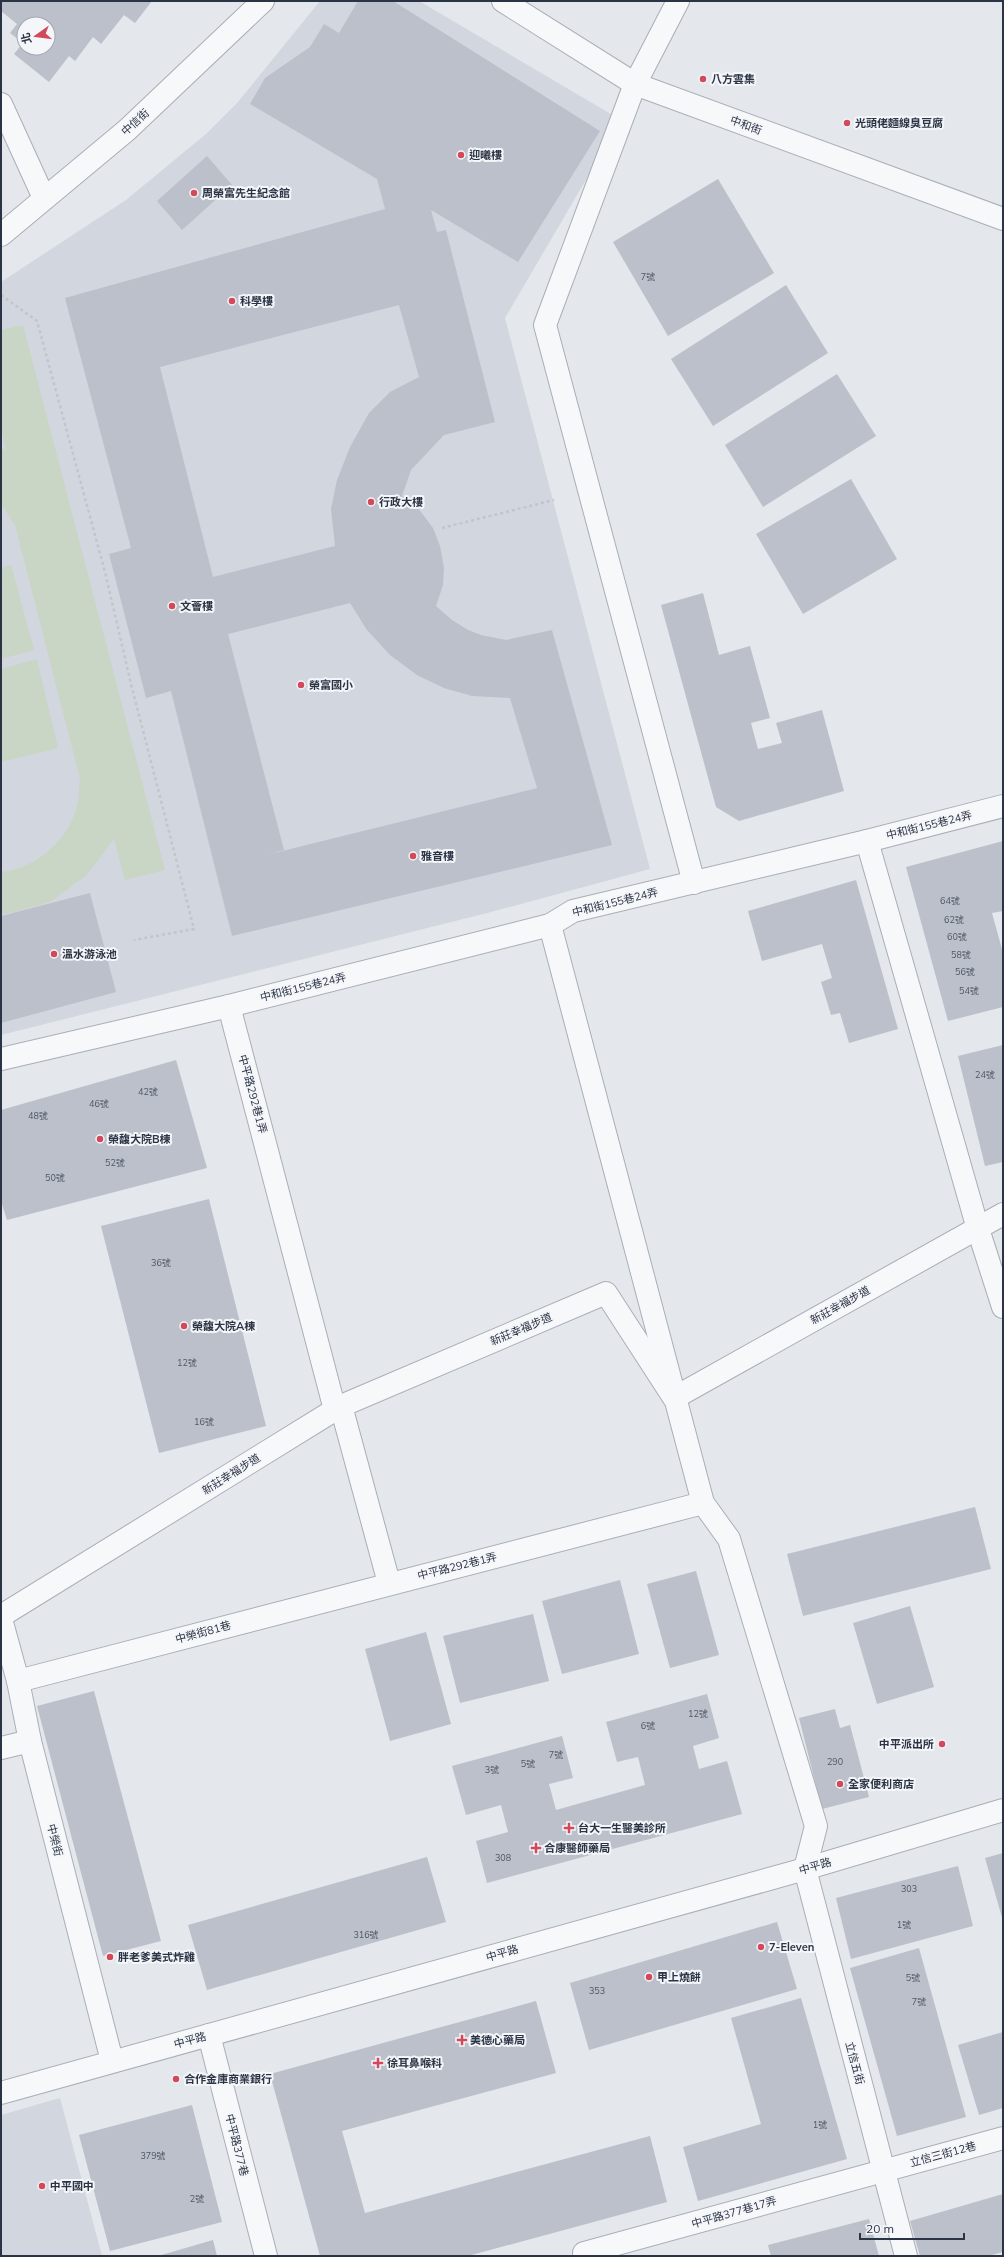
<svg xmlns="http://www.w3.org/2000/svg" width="1004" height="2257" font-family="Mulish,'Noto Sans TC',sans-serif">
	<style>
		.built { fill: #d2d6de }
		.green { fill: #c9d6c5 }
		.building { fill: #bbc0ca; fill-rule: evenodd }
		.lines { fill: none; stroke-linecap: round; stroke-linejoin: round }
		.minor-casing { stroke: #a9aeb7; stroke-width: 24 }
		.path { stroke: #c2c5cb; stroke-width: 2.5; stroke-dasharray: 3 3; stroke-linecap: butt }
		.minor { stroke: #f7f8fa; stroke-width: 22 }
		.poi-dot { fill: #d1495b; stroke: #f4f6f9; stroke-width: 1.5 }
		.labels { text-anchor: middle; stroke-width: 4; stroke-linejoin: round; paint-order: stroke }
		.number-label { font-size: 9px; fill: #4f5766 }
		.poi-label { font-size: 11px; font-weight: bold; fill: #2b3445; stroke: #f4f6f9; text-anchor: start }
		.street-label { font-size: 11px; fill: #2b3445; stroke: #f4f6f9 }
	</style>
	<rect width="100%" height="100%" fill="#e4e7ec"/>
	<g class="built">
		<path d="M320,1H419L621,120L505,318L650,869L491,912L1,1035V282L126,200L206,134L238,102Z"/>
		<path d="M60,2098L102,2256H1V2115Z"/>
	</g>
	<g class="green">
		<path d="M23,325L165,870L125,880L114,839L87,875L50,902L5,914H1V872C35,869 66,842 76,810C79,801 79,789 80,779L15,525L1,504V447L6,450L1,428V330Z"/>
		<path d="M11,565L34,650L1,659V568Z"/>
		<path d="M37,659L58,748L1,762V669Z"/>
	</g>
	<g class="building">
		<path d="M1,1H152L135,23L124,15L101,44L93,37L75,61L69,56L49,82L14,54L23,43L10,33L17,24L1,11ZM24,24H48V48H24Z"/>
		<path d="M358,1H393L600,131L518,262L431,210L437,232L446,230L495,422L444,435L411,470L402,496L418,508L433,528L440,546L444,568L443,585L436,606L452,620L468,630L481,635L506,640L552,630L612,845L232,936L171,691L146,698L109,554L131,548L65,298L385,209L377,179L250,104L265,78L310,47L324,24L339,33ZM399,305L419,377L390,392L369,413L350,447L337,480L331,509L335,546L213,577L160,367ZM350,603L367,630L390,655L417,675L444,688L472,696L510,698L537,788L266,855L284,850L228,634Z"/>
		<path d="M207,156L232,185L182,230L157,201Z"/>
		<path d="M718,179L774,273L668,336L613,242Z"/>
		<path d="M786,285L828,353L713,426L671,359Z"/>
		<path d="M837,374L876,436L763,507L725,445Z"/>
		<path d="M851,479L897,559L803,614L756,534Z"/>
		<path d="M703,593L719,655L750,646L770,718L751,723L758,749L782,743L776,723L822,710L844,791L739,821L716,807L661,605Z"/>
		<path d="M1003,841V911L992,913L1003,953V1007L948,1021L906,867Z"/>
		<path d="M856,880L898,1029L849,1043L840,1013L831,1015L821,982L832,978L822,944L762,961L748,911Z"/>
		<path d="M90,893L116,992L1,1023V916Z"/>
		<path d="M1003,1045V1162L985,1166L958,1056Z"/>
		<path d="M176,1060L207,1168L7,1220L1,1201V1110Z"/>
		<path d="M209,1199L266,1426L159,1453L101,1226Z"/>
		<path d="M975,1507L991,1569L803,1616L787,1554Z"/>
		<path d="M696,1571L719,1655L670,1668L647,1584Z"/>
		<path d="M620,1580L639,1654L562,1674L542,1601Z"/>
		<path d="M910,1606L934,1687L877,1704L853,1623Z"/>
		<path d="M533,1614L549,1681L460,1703L443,1636Z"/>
		<path d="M426,1632L451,1724L390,1741L365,1649Z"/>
		<path d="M94,1691L161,1941L103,1956L37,1706Z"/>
		<path d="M707,1694L719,1738L693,1746L699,1769L727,1761L742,1814L487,1883L476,1841L508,1832L501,1805L466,1815L452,1766L562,1736L573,1778L549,1784L556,1810L645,1785L638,1757L617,1762L606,1722Z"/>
		<path d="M835,1709L840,1728L850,1725L869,1797L822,1809L799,1718Z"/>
		<path d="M1003,1853V1921L985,1858Z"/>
		<path d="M427,1857L446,1922L207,1990L188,1925Z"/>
		<path d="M958,1866L973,1926L851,1959L836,1898Z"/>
		<path d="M777,1922L797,1989L589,2050L570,1983Z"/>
		<path d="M919,1948L966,2117L897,2136L850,1968Z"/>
		<path d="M801,1998L847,2159L698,2201L683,2147L761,2124L731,2018Z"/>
		<path d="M536,2001L556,2073L342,2131L365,2213L650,2136L667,2202L468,2256H320L270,2074Z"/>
		<path d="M1003,2032V2108L979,2115L958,2045Z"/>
		<path d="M192,2105L222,2222L110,2251L79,2135Z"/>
		<path d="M1003,2194V2252L988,2256H920L910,2221Z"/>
		<path d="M869,2219L879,2256H771L768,2245Z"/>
		<path d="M213,2240L217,2256H158Z"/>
	</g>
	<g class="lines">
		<defs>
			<g id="minor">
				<path d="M503,1L635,84L1003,219"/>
				<path d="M678,1L635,84L545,325L694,883"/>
				<path d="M1,104L44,198"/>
				<path d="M1,235L127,130L263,1"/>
				<path d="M867,841L978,1229L1003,1307"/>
				<path d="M550,925L703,1503L729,1539L816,1826L805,1869L906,2256"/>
				<path d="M229,1006L335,1410"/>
				<path d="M1,1059L229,1006L550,925L573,911L867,841L1003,806"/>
				<path d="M341,1406L389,1583"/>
				<path d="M1,1616L341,1406L606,1293L674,1398L1003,1214"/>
				<path d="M1,1619L18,1681L30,1741L112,2061"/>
				<path d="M18,1681L703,1503"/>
				<path d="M1,1748L30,1741"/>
				<path d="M209,2035L266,2256"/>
				<path d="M1,2093L805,1869L1003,1810"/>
				<path d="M584,2253L1003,2138"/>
			</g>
		</defs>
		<use href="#minor" class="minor-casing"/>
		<g class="path">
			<path d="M1,295L37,321L105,572L131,684L194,929L134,940"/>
			<path d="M442,528L554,500"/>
		</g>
		<use href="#minor" class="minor"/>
	</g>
	<g class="poi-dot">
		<circle cx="703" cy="79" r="4"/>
		<circle cx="847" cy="123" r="4"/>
		<circle cx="461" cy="155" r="4"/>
		<circle cx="194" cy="193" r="4"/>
		<circle cx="232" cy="301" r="4"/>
		<circle cx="371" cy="502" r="4"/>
		<circle cx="172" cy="606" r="4"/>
		<circle cx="301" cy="685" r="4"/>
		<circle cx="413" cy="856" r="4"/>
		<circle cx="54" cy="954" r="4"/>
		<circle cx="100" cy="1139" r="4"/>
		<circle cx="184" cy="1326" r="4"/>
		<circle cx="942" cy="1744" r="4"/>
		<circle cx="840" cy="1784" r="4"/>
		<path d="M567 1822h4v4h4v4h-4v4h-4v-4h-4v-4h4z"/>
		<path d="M534 1842h4v4h4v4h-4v4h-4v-4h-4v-4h4z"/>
		<circle cx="761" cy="1947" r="4"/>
		<circle cx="110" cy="1957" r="4"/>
		<circle cx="649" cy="1977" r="4"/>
		<path d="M460 2034h4v4h4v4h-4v4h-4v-4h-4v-4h4z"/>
		<path d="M376 2057h4v4h4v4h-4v4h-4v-4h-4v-4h4z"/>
		<circle cx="176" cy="2079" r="4"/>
		<circle cx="42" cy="2186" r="4"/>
	</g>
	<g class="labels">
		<g class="number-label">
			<text x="648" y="280">7號</text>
			<text x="950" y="904">64號</text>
			<text x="954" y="923">62號</text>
			<text x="957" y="940">60號</text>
			<text x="961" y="958">58號</text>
			<text x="965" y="975">56號</text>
			<text x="969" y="994">54號</text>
			<text x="985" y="1078">24號</text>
			<text x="148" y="1095">42號</text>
			<text x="99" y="1107">46號</text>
			<text x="38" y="1119">48號</text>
			<text x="115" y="1166">52號</text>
			<text x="55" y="1181">50號</text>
			<text x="161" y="1266">36號</text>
			<text x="187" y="1366">12號</text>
			<text x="204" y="1425">16號</text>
			<text x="698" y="1717">12號</text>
			<text x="648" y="1729">6號</text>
			<text x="556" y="1758">7號</text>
			<text x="835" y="1765">290</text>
			<text x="528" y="1767">5號</text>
			<text x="492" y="1773">3號</text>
			<text x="503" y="1861">308</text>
			<text x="909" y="1892">303</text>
			<text x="904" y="1928">1號</text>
			<text x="366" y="1938">316號</text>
			<text x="913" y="1981">5號</text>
			<text x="597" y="1994">353</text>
			<text x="919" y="2005">7號</text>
			<text x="820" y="2128">1號</text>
			<text x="153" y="2159">379號</text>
			<text x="197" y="2202">2號</text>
		</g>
		<g class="poi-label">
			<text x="711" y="83">八方雲集</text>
			<text x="855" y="127">光頭佬麵線臭豆腐</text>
			<text x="469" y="159">迎曦樓</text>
			<text x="202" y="197">周榮富先生紀念館</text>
			<text x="240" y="305">科學樓</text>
			<text x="379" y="506">行政大樓</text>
			<text x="180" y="610">文薈樓</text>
			<text x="309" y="689">榮富國小</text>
			<text x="421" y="860">雅音樓</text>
			<text x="62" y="958">溫水游泳池</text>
			<text x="108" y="1143">榮馥大院B棟</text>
			<text x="192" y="1330">榮馥大院A棟</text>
			<text x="934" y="1748" text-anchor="end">中平派出所</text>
			<text x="848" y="1788">全家便利商店</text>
			<text x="578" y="1832">台大一生醫美診所</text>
			<text x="544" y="1852">合康醫師藥局</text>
			<text x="769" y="1951">7-Eleven</text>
			<text x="118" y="1961">胖老爹美式炸雞</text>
			<text x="657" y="1981">甲上燒餅</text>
			<text x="470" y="2044">美德心藥局</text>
			<text x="387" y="2067">徐耳鼻喉科</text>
			<text x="184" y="2083">合作金庫商業銀行</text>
			<text x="50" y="2190">中平國中</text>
		</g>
		<g class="street-label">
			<text transform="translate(135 122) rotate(-42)" y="4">中信街</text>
			<text transform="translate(746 125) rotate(20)" y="4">中和街</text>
			<text transform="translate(929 825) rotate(-14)" y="4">中和街155巷24弄</text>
			<text transform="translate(615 902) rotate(-14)" y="4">中和街155巷24弄</text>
			<text transform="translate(303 987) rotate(-14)" y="4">中和街155巷24弄</text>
			<text transform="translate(253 1094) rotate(75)" y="4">中平路292巷1弄</text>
			<text transform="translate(840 1305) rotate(-29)" y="4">新莊幸福步道</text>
			<text transform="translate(521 1329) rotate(-23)" y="4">新莊幸福步道</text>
			<text transform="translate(231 1474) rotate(-32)" y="4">新莊幸福步道</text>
			<text transform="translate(457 1566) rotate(-14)" y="4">中平路292巷1弄</text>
			<text transform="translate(203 1632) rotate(-15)" y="4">中榮街81巷</text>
			<text transform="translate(55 1840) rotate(76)" y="4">中榮街</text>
			<text transform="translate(815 1866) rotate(-16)" y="4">中平路</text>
			<text transform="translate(502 1953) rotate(-16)" y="4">中平路</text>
			<text transform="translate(190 2040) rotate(-15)" y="4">中平路</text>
			<text transform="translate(855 2063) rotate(75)" y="4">立信五街</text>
			<text transform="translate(237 2145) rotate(76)" y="4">中平路377巷</text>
			<text transform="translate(943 2154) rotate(-15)" y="4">立信三街12巷</text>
			<text transform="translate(734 2212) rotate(-16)" y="4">中平路377巷17弄</text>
		</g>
	</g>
	<rect width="1004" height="2257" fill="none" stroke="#2b3445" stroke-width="4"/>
	<g transform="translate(36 36) rotate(256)"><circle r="19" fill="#f4f6f9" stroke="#a4a8b1"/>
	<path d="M0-3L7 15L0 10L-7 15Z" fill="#d1495b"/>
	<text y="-6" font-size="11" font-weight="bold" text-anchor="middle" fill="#2b3445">北</text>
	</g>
	<path d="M860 2233v6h104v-6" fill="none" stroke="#2b3445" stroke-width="2"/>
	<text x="866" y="2233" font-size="12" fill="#2b3445" stroke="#f4f6f9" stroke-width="3" paint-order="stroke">20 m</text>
</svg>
